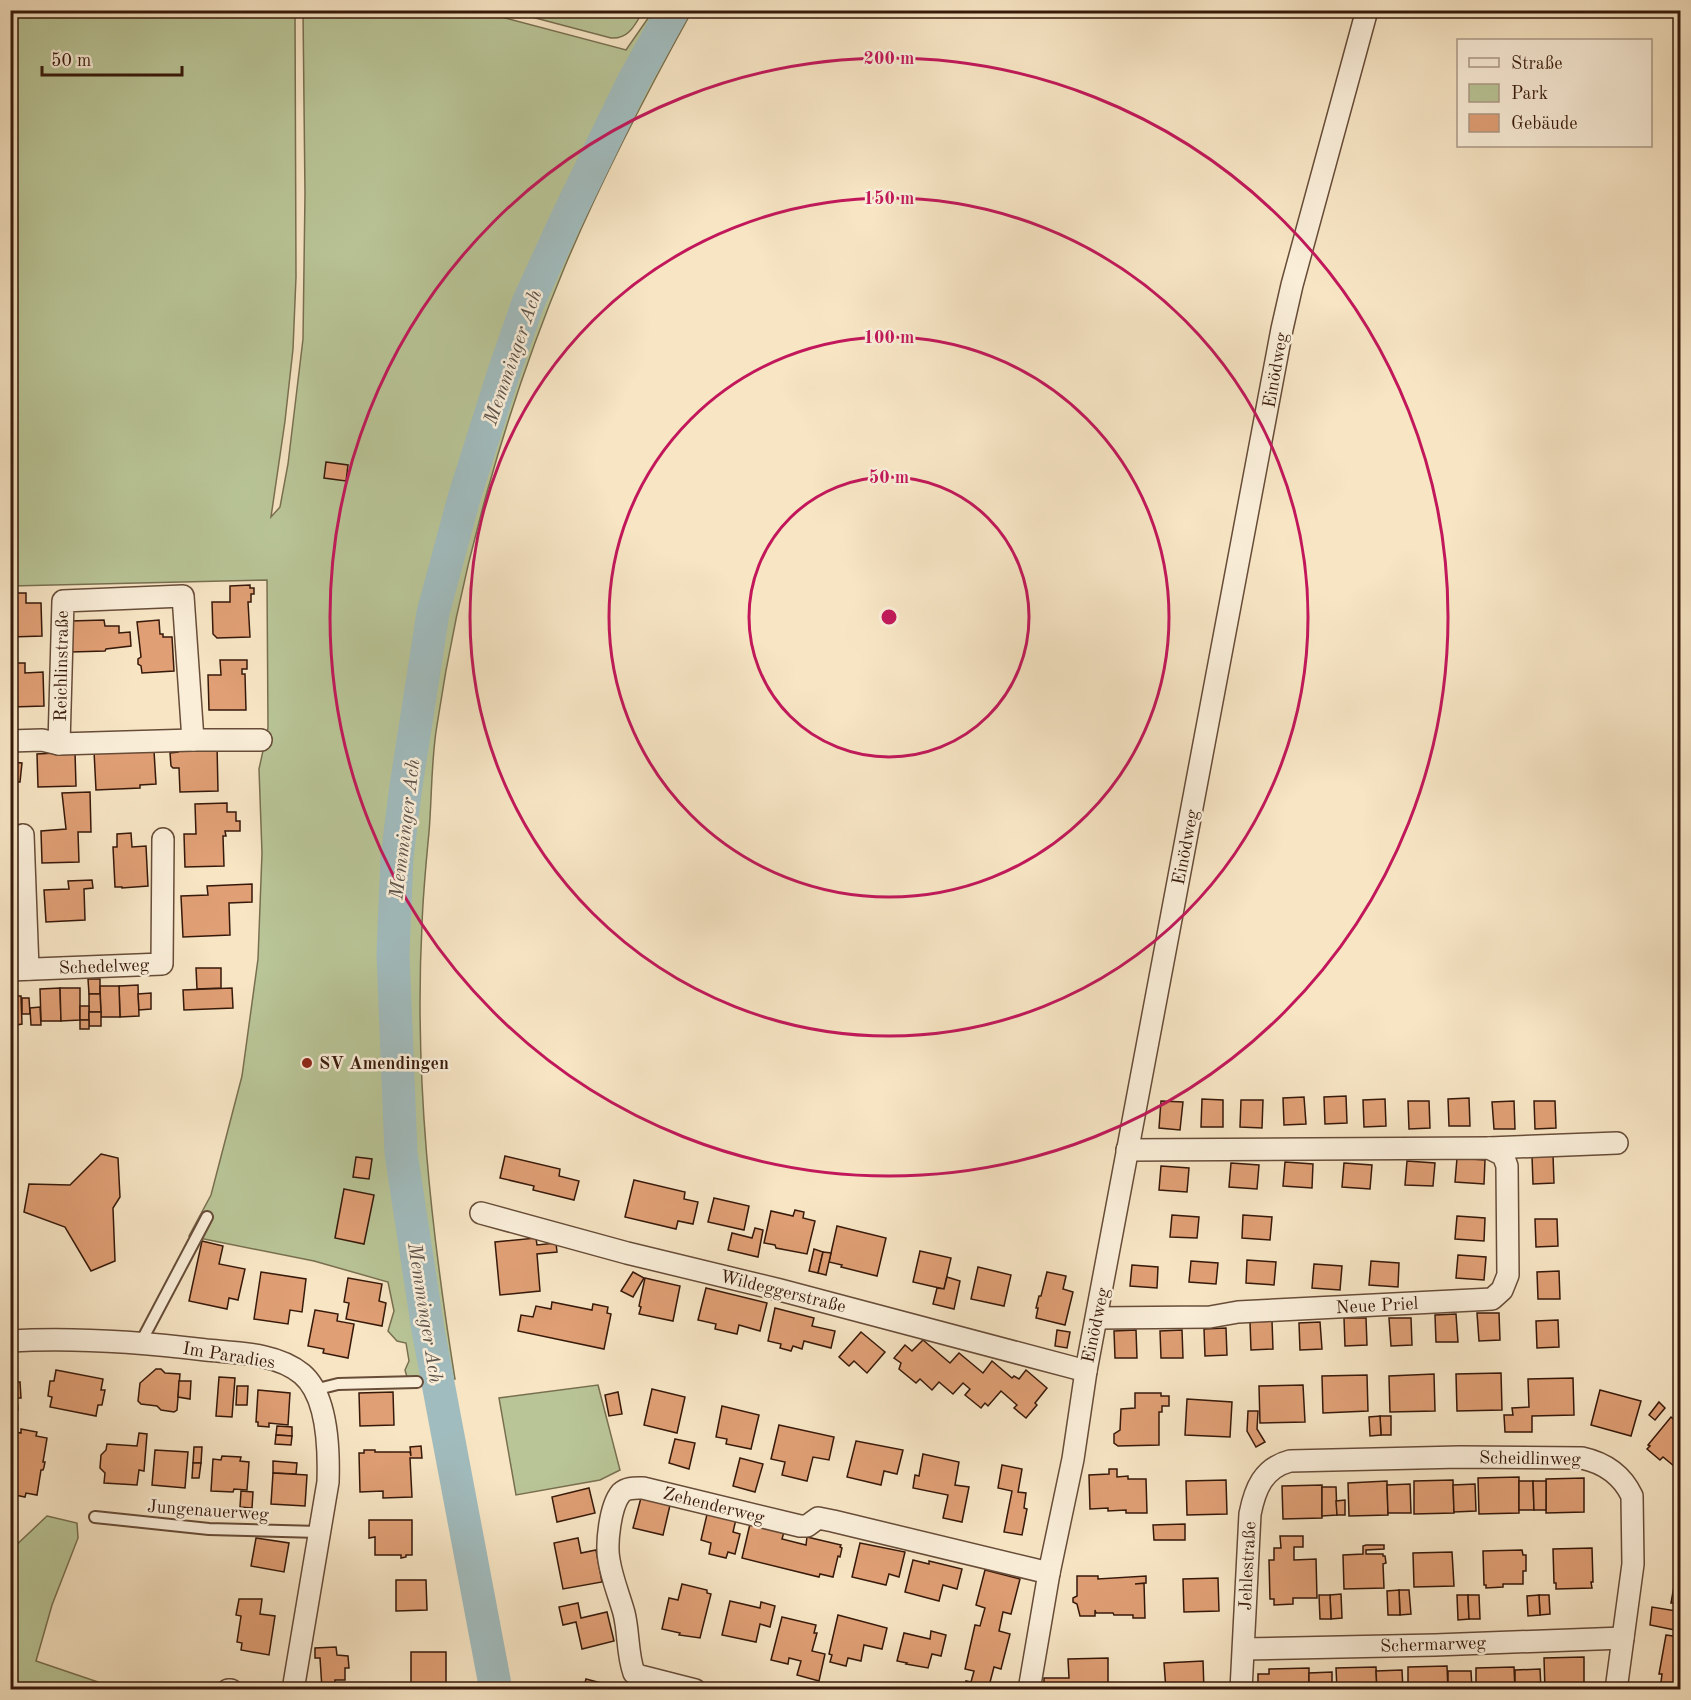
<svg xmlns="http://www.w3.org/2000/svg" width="1691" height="1700" font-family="'Old Standard TT',serif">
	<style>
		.green { fill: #b9c597; stroke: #786f50; stroke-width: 1.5 }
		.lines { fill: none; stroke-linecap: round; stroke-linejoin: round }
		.river { stroke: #a1bcbe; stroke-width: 33 }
		.building { fill: #e09f75; stroke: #37190a; stroke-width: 1.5 }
		.service-casing { stroke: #674c38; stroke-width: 14 }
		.minor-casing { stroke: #674c38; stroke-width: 24 }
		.service { stroke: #faeed9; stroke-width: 10 }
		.minor { stroke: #faeed9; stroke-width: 21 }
		.ring { fill: none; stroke: #c2185b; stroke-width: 3 }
		.poi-dot { fill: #8f2418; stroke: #faeed9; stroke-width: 2 }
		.labels { text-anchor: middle; stroke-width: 5; stroke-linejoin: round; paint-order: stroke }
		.street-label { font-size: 18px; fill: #37190a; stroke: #faeed9 }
		.poi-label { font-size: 18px; font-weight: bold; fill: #37190a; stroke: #faeed9; text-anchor: start }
		.water-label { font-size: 20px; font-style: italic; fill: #5c5249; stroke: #faeed9 }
		.centre { fill: #c2185b; stroke: #faeed9; stroke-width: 3 }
		.ring-label { font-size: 18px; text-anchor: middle; font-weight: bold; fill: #c2185b; stroke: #faeed9; stroke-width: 5; stroke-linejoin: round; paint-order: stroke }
	</style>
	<rect width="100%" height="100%" fill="#f7e5c4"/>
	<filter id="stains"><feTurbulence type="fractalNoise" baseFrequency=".00333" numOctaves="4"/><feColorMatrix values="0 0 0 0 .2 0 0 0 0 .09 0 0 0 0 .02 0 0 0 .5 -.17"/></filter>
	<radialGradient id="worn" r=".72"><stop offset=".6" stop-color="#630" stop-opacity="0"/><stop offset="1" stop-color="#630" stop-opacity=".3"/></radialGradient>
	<g class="green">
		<path d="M10,11H295L296,277L293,349L285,421L271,517L280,507L288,464L303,339L305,194L303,11H479L626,50L653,11H692C646,94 602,178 565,266C505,410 460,571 437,725C431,760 432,797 429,832C426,863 423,894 422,925C414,1077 431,1229 455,1379L407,1377L405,1370L409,1361L406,1343L397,1341L388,1331L394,1311L388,1282L314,1261L189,1236L211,1195L242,1076L258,959L262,853L259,769L268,728L267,580L11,586Z"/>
		<path d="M509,11H643C635,25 629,39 611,38Z"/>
		<path d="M598,1385L620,1470L600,1480L516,1495L499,1398Z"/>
		<path d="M47,1516L77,1523L78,1538L52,1605L36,1661L98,1682L96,1689H11V1550Z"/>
	</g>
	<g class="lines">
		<path class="river" d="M496,1690L428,1330L401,1153L393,954L397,857L406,786L433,613L464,498L503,375L528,303L565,222L632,84L673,10"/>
	</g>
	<g class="building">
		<path d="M326,462L348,465L346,481L324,478Z"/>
		<path d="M250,585V588H254V594H251V602H248L250,637L217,638L213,634L212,602H230V586Z"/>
		<path d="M10,593H26V603H41L42,636L11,637Z"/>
		<path d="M104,620L105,626H119V633L130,632L131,646L106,649L105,651L71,652L70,621Z"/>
		<path d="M159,620L160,634H163V637H172L174,671L142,673L141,666L138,664V659L141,657L137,622Z"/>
		<path d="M220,660H247V669H242V674H245L246,710H209L208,675H221Z"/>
		<path d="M10,663H25V673L43,672L44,706L12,707Z"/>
		<path d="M217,744L218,791L180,792L179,768H173L171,766L170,753L178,752V746Z"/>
		<path d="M94,751H154L156,784L140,785V788L96,790Z"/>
		<path d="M75,752L76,786L38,787L37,754Z"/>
		<path d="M10,762L22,763L20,782H12L10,803Z"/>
		<path d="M90,792L91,832H78L79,862L42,863L41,831L66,829L62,793Z"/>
		<path d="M227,803V812H236V821H240V831H225L226,836H223L224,866L185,867L184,834H196L195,804Z"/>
		<path d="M131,833L132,847L146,846L148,886L122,888V887H115L113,847H117V834Z"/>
		<path d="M92,880L93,888L84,889L85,920L46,922L44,890L69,889L68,881Z"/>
		<path d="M10,882H14V891H12V927H10Z"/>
		<path d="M252,884V902L229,903L230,935L183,937L181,896L208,895L207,886Z"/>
		<path d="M196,968H221V988L197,989Z"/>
		<path d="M88,979H100V994H89Z"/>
		<path d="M138,985L139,1016L120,1017L119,986Z"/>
		<path d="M100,986H119L120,1017H101Z"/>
		<path d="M60,988L61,1021H41L40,989Z"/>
		<path d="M60,988H80V1020L61,1021Z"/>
		<path d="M232,988L233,1008L184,1010L183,990Z"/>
		<path d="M151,993V1009L139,1010L138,994Z"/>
		<path d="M89,994H100L101,1012H89Z"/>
		<path d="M10,996H21L22,1024L16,1025L17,1035H10Z"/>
		<path d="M22,998H29L30,1014H22Z"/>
		<rect x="80" y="1006" width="9" height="14"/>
		<path d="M40,1007L41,1025H31L30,1008Z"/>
		<rect x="89" y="1012" width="12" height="14"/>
		<rect x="80" y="1020" width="9" height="9"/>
		<path d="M1346,1096L1347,1123L1325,1124L1324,1097Z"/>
		<path d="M1304,1097L1306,1124L1284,1125L1283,1098Z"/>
		<path d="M1469,1098L1470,1126H1449L1448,1099Z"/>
		<path d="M1202,1099L1223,1100V1127H1201Z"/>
		<path d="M1385,1099L1386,1126L1364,1127L1363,1100Z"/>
		<path d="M1241,1100H1263L1262,1128L1240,1127Z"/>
		<path d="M1161,1101L1183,1102L1180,1130L1159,1128Z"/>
		<path d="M1408,1101H1429L1430,1128L1409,1129Z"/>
		<path d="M1514,1101L1515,1129H1494L1492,1102Z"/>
		<path d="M1534,1101H1555L1556,1128L1535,1129Z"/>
		<path d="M101,1154L118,1158L120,1197L113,1208L115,1261L91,1271L65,1227L24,1212L29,1184L70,1185Z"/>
		<path d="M1553,1155L1554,1183L1533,1184L1532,1156Z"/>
		<path d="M505,1156L560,1169L559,1176L579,1181L574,1200L533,1190L534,1186L500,1178Z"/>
		<path d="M356,1157L372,1159L369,1179L353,1177Z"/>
		<path d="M1457,1158L1485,1160L1484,1184L1455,1182Z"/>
		<path d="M1407,1161L1435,1163L1433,1186L1405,1185Z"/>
		<path d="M1285,1162L1313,1164L1312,1188L1283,1186Z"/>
		<path d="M1231,1163L1259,1165L1257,1189L1229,1187Z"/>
		<path d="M1344,1163L1372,1165L1370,1189L1342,1187Z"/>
		<path d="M1161,1166L1189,1168L1187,1192L1159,1190Z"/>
		<path d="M634,1180L685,1192L684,1199L698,1202L693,1224L678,1221L676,1229L625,1217Z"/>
		<path d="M344,1189L374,1195L364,1244L335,1238Z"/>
		<path d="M714,1198L749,1206L744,1230L708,1222Z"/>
		<path d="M795,1210L804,1212L803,1218L815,1221L807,1254L776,1248L775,1245L764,1243L771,1211L793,1216Z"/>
		<path d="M1172,1215L1199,1217L1197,1238L1170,1237Z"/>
		<path d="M1243,1215L1272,1217L1270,1240L1242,1238Z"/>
		<path d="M1457,1216L1485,1218L1484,1241L1455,1239Z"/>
		<path d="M1535,1219H1557L1558,1246L1536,1247Z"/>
		<path d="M837,1226L886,1238L877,1276L841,1267L842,1265L829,1262Z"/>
		<path d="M755,1228L763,1230L758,1257L728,1250L732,1233L752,1238Z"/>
		<path d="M536,1238L537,1245L556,1243L557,1252L537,1254L540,1291L500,1295L495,1242Z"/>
		<path d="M202,1241L223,1246L219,1264L245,1269L238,1300L229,1298L227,1309L189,1301Z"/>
		<path d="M814,1249L823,1252L818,1273L809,1271Z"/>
		<path d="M920,1251L951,1258L944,1289L913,1282Z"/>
		<path d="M823,1252L831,1253L826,1275L818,1273Z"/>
		<path d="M1458,1255L1486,1257L1484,1280L1456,1278Z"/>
		<path d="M1247,1260L1276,1262L1274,1285L1246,1283Z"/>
		<path d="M1191,1261L1218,1263L1216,1284L1189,1282Z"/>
		<path d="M1371,1261L1399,1263L1398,1287L1369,1285Z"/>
		<path d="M1314,1264L1342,1266L1340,1290L1312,1288Z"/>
		<path d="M1132,1265L1158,1267L1157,1288L1130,1286Z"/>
		<path d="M978,1267L1011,1275L1004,1306L971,1299Z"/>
		<path d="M1559,1271L1560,1299H1538L1537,1272Z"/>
		<path d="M261,1272L306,1279L302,1312L290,1310L288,1324L254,1319Z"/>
		<path d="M633,1272L644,1278L633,1297L621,1291Z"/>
		<path d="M1047,1272L1066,1276L1063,1289L1073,1292L1065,1325L1036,1318L1038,1308H1036L1039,1296H1041Z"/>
		<path d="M947,1277L960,1281L954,1309L933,1304L937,1288L944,1289Z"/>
		<path d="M348,1278L382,1284L379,1301L386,1303L382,1326L346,1319L349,1303L344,1302Z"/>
		<path d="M645,1278L680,1286L673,1321L639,1314L641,1307L639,1306Z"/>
		<path d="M706,1288L767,1303L760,1331L739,1325L737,1334L715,1329L716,1324L698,1320Z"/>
		<path d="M552,1302L592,1310L593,1304L608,1307L607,1313L611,1314L604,1349L518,1331L521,1315L533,1317L536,1306L551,1309Z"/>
		<path d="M775,1308L814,1318L812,1326L835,1331L831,1348L804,1341L802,1349L793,1346L791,1351L780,1348L781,1344L768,1341Z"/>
		<path d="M315,1310L338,1314L337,1321L354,1324L348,1358L323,1353L324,1349L308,1346Z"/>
		<path d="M1477,1313H1499L1500,1340L1479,1341Z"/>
		<path d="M1456,1314L1458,1342H1436L1435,1315Z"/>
		<path d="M1344,1318H1366L1367,1345L1345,1346Z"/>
		<path d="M1389,1318H1411L1412,1345L1391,1346Z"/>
		<path d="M1558,1320L1559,1347L1537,1348L1536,1321Z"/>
		<path d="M1272,1321L1273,1349L1251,1350L1250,1322Z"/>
		<path d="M1320,1322L1322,1349L1300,1350L1299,1323Z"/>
		<path d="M1226,1328L1227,1355L1205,1356L1204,1329Z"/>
		<path d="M1057,1330L1070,1332L1067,1348L1055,1346Z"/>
		<path d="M1136,1330L1137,1358H1115L1114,1331Z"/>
		<path d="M1182,1330L1183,1358H1161L1160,1331Z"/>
		<path d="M861,1332L885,1352L867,1373L854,1361L849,1366L839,1357Z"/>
		<path d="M923,1340L950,1363L959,1353L983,1373L992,1361L1012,1378L1014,1376L1019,1379L1026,1370L1047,1388L1035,1403L1037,1405L1026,1418L1014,1408L1017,1405L1001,1391L988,1406L985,1403L981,1408L965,1395L970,1389L963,1383L953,1394L939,1382L932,1390L920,1379L916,1383L899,1369L901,1363L894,1358L905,1345L912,1351Z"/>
		<path d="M156,1369H161L165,1373L180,1374L177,1410L174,1412L161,1410L157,1406L141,1404L138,1401L140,1383Z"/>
		<path d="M56,1370L103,1379L101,1390H105L102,1405H98L96,1416L50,1407L52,1397L48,1396L50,1381H54Z"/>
		<path d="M15,1371L16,1382H20L21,1398H17L18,1410H10V1372Z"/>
		<path d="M1501,1373L1502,1410L1457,1411L1456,1374Z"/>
		<path d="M1434,1374L1435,1411L1390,1412L1389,1376Z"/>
		<path d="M1367,1375L1368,1411L1323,1413L1322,1376Z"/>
		<path d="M219,1377L235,1378L232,1417L216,1416Z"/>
		<path d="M1573,1378L1574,1415L1532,1416V1432H1505L1504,1415H1513L1512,1408L1529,1407L1528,1379Z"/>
		<path d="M179,1381H191L190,1399L178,1397Z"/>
		<path d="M1303,1385L1305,1422L1260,1423L1259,1386Z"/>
		<path d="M237,1386H248L247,1405H236Z"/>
		<path d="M652,1389L685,1397L677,1433L644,1425Z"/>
		<path d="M258,1390L290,1393L288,1425L269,1423V1427L258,1426V1422H256Z"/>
		<path d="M1600,1390L1641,1401L1631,1436L1591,1425Z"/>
		<path d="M393,1392L394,1425L360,1426L359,1393Z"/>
		<path d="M618,1392L622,1414L609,1416L605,1395Z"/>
		<path d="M1135,1393H1161V1396H1169V1406H1162V1412H1159V1445L1118,1446L1114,1443V1434L1120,1430L1121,1409L1135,1408Z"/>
		<path d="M1187,1399L1232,1402L1230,1437L1185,1435Z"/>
		<path d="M1659,1402L1665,1408L1655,1420L1649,1415Z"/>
		<path d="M722,1406L759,1415L751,1449L726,1444L727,1439L716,1437Z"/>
		<path d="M1248,1411H1258L1257,1429L1265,1442L1256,1447L1247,1431Z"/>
		<path d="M1380,1416H1391V1435H1381Z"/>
		<path d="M1380,1416L1381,1435L1370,1436L1369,1417Z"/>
		<path d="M1671,1417L1680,1425V1471L1663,1457L1660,1460L1647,1449L1650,1446L1648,1445Z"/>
		<path d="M779,1425L834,1437L829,1460L813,1457L807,1481L782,1475L785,1462L771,1459Z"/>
		<path d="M277,1426L292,1427V1436L276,1435Z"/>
		<path d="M21,1429L37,1432L36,1436L47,1438L43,1462H45L44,1467L43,1470H41L37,1495L26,1493L25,1497L10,1494V1431L21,1433Z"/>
		<path d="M139,1433L147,1434L144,1471L139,1470L137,1485L104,1483L105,1473L100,1468L101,1455L106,1450L107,1444L137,1446Z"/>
		<path d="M276,1435L292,1436L291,1445L275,1444Z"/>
		<path d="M675,1439L695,1443L689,1469L669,1463Z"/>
		<path d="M856,1441L903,1450L897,1474L884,1471L881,1485L847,1477Z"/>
		<path d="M421,1446L422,1458H410L412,1497L383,1498V1491L360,1492L359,1453H364V1450H375V1452H410L411,1456L410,1447Z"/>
		<path d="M194,1447H202L201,1463H193Z"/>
		<path d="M155,1450L188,1452L185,1488L152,1485Z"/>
		<path d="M923,1454L959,1462L955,1485L969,1487L962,1522L943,1518L948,1495L913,1488L915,1475L919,1476Z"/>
		<path d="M222,1456L241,1457L240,1461L249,1462L247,1490L234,1489L233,1492L211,1491L213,1459L221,1460Z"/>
		<path d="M740,1458L763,1464L755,1492L733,1486Z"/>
		<path d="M273,1461L297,1463L296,1474L273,1473Z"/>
		<path d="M193,1463H201L199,1478H192Z"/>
		<path d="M1002,1465L1022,1469L1018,1492L1026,1493L1024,1508L1027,1509L1022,1535L1004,1532L1012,1491L998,1488Z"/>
		<path d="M1109,1469H1117V1477L1128,1476V1479H1146L1147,1513H1126V1510L1108,1511V1508L1090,1509L1089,1475L1109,1474Z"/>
		<path d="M273,1473L307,1475L305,1506L271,1504Z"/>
		<path d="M1519,1477V1513L1479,1514L1478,1478Z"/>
		<path d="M1584,1478V1512L1546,1513V1479Z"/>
		<path d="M1226,1480L1227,1514L1187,1515L1186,1481Z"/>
		<path d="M1453,1480L1454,1513L1414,1514V1481Z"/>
		<path d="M1387,1481L1388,1515L1349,1516L1348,1483Z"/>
		<path d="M1519,1481H1533L1534,1510H1519Z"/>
		<path d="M1533,1481H1546V1510H1534Z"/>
		<path d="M1410,1484L1411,1513H1388L1387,1485Z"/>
		<path d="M1475,1484L1476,1511L1454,1512L1453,1485Z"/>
		<path d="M1322,1485V1518L1283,1519L1282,1486Z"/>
		<path d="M1322,1487H1336L1337,1515L1322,1516Z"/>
		<path d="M589,1488L595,1513L557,1522L552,1497Z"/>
		<path d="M241,1491L253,1492L252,1508L240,1507Z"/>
		<path d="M642,1494L671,1501L663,1535L633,1528Z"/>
		<path d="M1345,1500V1515H1337L1336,1501Z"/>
		<path d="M708,1510L737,1515L733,1532L740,1534L735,1554L728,1552L726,1558L709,1554L711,1543L701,1540Z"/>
		<path d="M369,1520H412V1555H406V1557L401,1558V1555H375V1537L369,1538Z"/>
		<path d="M750,1524L784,1532L782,1539L806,1545L807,1537L841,1545L840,1547L842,1548L840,1557L838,1556L833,1577L820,1574L819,1577L742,1558Z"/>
		<path d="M1185,1524V1540H1154L1153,1525Z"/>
		<path d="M1280,1536H1303V1547H1294V1560L1316,1559L1317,1598H1293V1604L1274,1605V1599H1270L1269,1560H1274V1548H1281Z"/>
		<path d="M256,1538L289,1543L284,1572L251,1566Z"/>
		<path d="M578,1538L581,1553L596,1550L602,1582L563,1589L554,1543Z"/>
		<path d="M860,1543L905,1552L899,1577L889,1574L886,1585L852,1577Z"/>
		<path d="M1366,1545H1384V1549L1366,1550V1554H1383V1556H1385L1386,1563L1383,1564L1384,1588L1344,1589L1343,1555L1363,1554V1546Z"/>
		<path d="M1592,1548L1593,1582H1591L1592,1588L1556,1589V1583H1554L1553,1549Z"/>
		<path d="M1522,1550L1523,1555H1526V1571H1523V1584H1503V1587L1486,1588V1585H1484L1483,1551Z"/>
		<path d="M1452,1552L1454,1586L1414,1587L1413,1553Z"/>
		<path d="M913,1560L929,1564V1561L962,1569L957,1589L943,1585L939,1601L905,1592Z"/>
		<path d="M1678,1564H1680V1631L1650,1625L1652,1607L1676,1611L1677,1603H1671Z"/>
		<path d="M985,1570L1020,1579L1011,1614L1003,1612L999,1631L1010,1634L1001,1669L994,1667L989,1686L1001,1689L964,1690L966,1681L971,1682L974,1671L965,1669L975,1625L980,1626L985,1608L976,1605Z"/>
		<path d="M1077,1576H1098V1579L1146,1576V1583L1135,1584L1144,1583L1145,1618H1133V1615H1114L1113,1613H1096L1095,1610V1616H1080L1077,1604L1073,1602V1598L1077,1596Z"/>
		<path d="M1218,1578L1219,1611L1184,1612L1183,1579Z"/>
		<path d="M396,1580H426L427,1610L396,1611Z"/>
		<path d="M682,1584L707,1590V1593L711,1594L700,1638L679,1635L680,1633L662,1629L669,1598L678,1600Z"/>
		<path d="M1399,1590H1409L1411,1614L1400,1615Z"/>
		<path d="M1399,1590L1400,1615H1388L1387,1591Z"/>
		<path d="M1341,1594L1342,1618L1331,1619L1330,1595Z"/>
		<path d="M1319,1595H1330L1331,1619H1320Z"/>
		<path d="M1457,1595H1468L1469,1619L1458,1620Z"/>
		<path d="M1468,1595H1479L1480,1619H1469Z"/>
		<path d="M1539,1595H1549L1550,1614L1540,1615Z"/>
		<path d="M1539,1595L1540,1615L1528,1616L1527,1596Z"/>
		<path d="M239,1599H262L260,1614L275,1616L269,1655L241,1650L242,1643L237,1642L241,1616L236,1615Z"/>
		<path d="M730,1601L760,1608L761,1602L775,1606L770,1627L760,1624L756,1642L722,1635Z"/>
		<path d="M578,1603L581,1618L607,1612L614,1641L582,1649L576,1622L563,1625L559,1607Z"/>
		<path d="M838,1615L887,1628L882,1649L864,1645L861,1661L848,1658L846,1666L830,1662L832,1655L829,1654Z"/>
		<path d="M782,1617L816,1625L814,1633H817L812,1651L825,1654L819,1681L797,1675L801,1661L789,1658L788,1664L771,1660Z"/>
		<path d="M931,1631L946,1635L941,1656L932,1654L928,1668L906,1664L907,1663L897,1661L904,1633L930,1639Z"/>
		<path d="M1666,1635L1680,1637V1690H1660L1662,1674H1659Z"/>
		<path d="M336,1647L337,1655L348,1656L349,1668H345V1680H335V1688L322,1689L320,1658H315V1648Z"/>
		<path d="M411,1652H446V1684L411,1685Z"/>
		<path d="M1584,1657V1690H1545L1544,1658Z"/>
		<path d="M1108,1658V1690H1044V1678H1069L1068,1659Z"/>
		<path d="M1203,1661L1204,1690H1166L1164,1663Z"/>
		<path d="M1447,1666L1448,1690H1408V1667Z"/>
		<path d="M1376,1667L1377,1690H1337L1336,1668Z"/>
		<path d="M1514,1667L1515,1690H1476V1668Z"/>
		<path d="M1309,1668V1690H1258V1674H1269V1669Z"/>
		<path d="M1540,1669L1541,1690H1515V1670Z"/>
		<path d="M1402,1670L1403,1690H1377L1376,1671Z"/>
		<path d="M1448,1671H1471L1472,1690H1448Z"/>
		<path d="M1332,1672V1690H1309V1673Z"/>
		<path d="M586,1679L628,1690H583Z"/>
		<rect x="1129" y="1685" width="16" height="5"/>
	</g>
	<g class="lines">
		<defs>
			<g id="service">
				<path d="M141,1342L207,1217"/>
				<path d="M314,1390L338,1384L417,1382"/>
				<path d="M95,1517L209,1529L319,1532"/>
			</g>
			<g id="minor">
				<path d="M10,741L42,740L59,744L193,740H261"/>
				<path d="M59,744L63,601L183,596L193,740"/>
				<path d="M23,835L28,969"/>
				<path d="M10,970L162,964L163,839"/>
				<path d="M1489,1148L1617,1143"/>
				<path d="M481,1213L627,1253L780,1290L1086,1371"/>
				<path d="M1097,1318L1210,1317L1238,1312L1492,1299L1502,1290L1508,1275L1507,1166L1503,1155L1489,1148L1127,1150"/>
				<path d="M10,1341C76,1337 141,1342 206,1350C237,1353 277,1353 302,1374C328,1396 329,1451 328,1482L293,1690"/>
				<path d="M1244,1649L1435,1645L1623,1638"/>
				<path d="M228,1690H231"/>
				<path d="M695,1690L640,1676L634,1673C627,1654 629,1633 624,1613C619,1595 612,1579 609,1560C606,1544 610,1506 621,1493C627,1487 636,1488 643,1488L800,1526H807L818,1518L833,1521L1049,1573"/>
				<path d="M1029,1690L1049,1573L1073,1459L1086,1371L1282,329L1292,285L1367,10"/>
				<path d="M1241,1690L1250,1514C1255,1489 1263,1468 1290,1461L1460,1457L1582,1458C1605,1463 1622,1475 1632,1496L1633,1564L1616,1690"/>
			</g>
		</defs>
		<use href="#service" class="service-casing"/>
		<use href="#minor" class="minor-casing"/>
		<use href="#service" class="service"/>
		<use href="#minor" class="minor"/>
	</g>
	<g class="ring">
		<circle cx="889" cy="617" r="140"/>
		<circle cx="889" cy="617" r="280"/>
		<circle cx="889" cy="617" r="419"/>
		<circle cx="889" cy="617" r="559"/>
	</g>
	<circle class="poi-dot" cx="307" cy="1063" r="6"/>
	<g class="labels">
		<g class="street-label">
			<text transform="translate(1275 370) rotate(-80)" y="6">Einödweg</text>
			<text transform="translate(61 666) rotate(-89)" y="6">Reichlinstraße</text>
			<text transform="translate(1185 847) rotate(-79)" y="6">Einödweg</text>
			<text transform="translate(104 966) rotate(-2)" y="6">Schedelweg</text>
			<text transform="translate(783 1291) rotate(14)" y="6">Wildeggerstraße</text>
			<text transform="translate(1377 1305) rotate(-3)" y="6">Neue Priel</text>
			<text transform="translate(1095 1325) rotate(-78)" y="6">Einödweg</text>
			<text transform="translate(229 1355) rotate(9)" y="6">Im Paradies</text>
			<text transform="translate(1530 1458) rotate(1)" y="6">Scheidlinweg</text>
			<text transform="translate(714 1505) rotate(14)" y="6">Zehenderweg</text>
			<text transform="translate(208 1510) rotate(4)" y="6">Jungenauerweg</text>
			<text transform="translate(1247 1566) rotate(-87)" y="6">Jehlestraße</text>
			<text transform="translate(1433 1644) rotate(-2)" y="6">Schermarweg</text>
		</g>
		<g class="poi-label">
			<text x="319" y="1069">SV Amendingen</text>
		</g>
		<g class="water-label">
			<text transform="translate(512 357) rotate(-71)" y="7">Memminger Ach</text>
			<text transform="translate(404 829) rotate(-83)" y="7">Memminger Ach</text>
			<text transform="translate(426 1313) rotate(81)" y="7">Memminger Ach</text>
		</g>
	</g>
	<circle cx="889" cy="617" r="9" class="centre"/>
	<g class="ring-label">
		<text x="889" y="64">200 m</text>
		<text x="889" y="204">150 m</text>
		<text x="889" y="343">100 m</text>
		<text x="889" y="483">50 m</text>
	</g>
	<rect width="1691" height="1700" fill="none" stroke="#f7e5c4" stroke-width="36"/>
	<rect x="12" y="12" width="1667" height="1676" fill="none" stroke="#37190a" stroke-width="3"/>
	<rect x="18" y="18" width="1655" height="1664" fill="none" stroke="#37190a" stroke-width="1.5"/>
	<rect x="1457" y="39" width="195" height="108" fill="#faeed9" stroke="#ac9986" stroke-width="1.5"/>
	<rect x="1469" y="58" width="30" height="9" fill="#faeed9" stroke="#ac9986" stroke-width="1.5"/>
	<text x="1511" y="69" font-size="18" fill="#37190a">Straße</text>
	<rect x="1469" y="84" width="30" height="18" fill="#b9c597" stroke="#ac9986" stroke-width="1.5"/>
	<text x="1511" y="99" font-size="18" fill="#37190a">Park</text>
	<rect x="1469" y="114" width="30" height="18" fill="#e09f75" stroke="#ac9986" stroke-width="1.5"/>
	<text x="1511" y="129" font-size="18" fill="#37190a">Gebäude</text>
	<path d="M42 66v9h140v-9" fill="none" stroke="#37190a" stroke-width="3"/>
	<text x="51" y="66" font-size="18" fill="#37190a" stroke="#faeed9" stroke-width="4.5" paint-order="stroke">50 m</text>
	<rect width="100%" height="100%" filter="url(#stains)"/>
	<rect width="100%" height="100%" fill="url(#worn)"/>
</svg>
